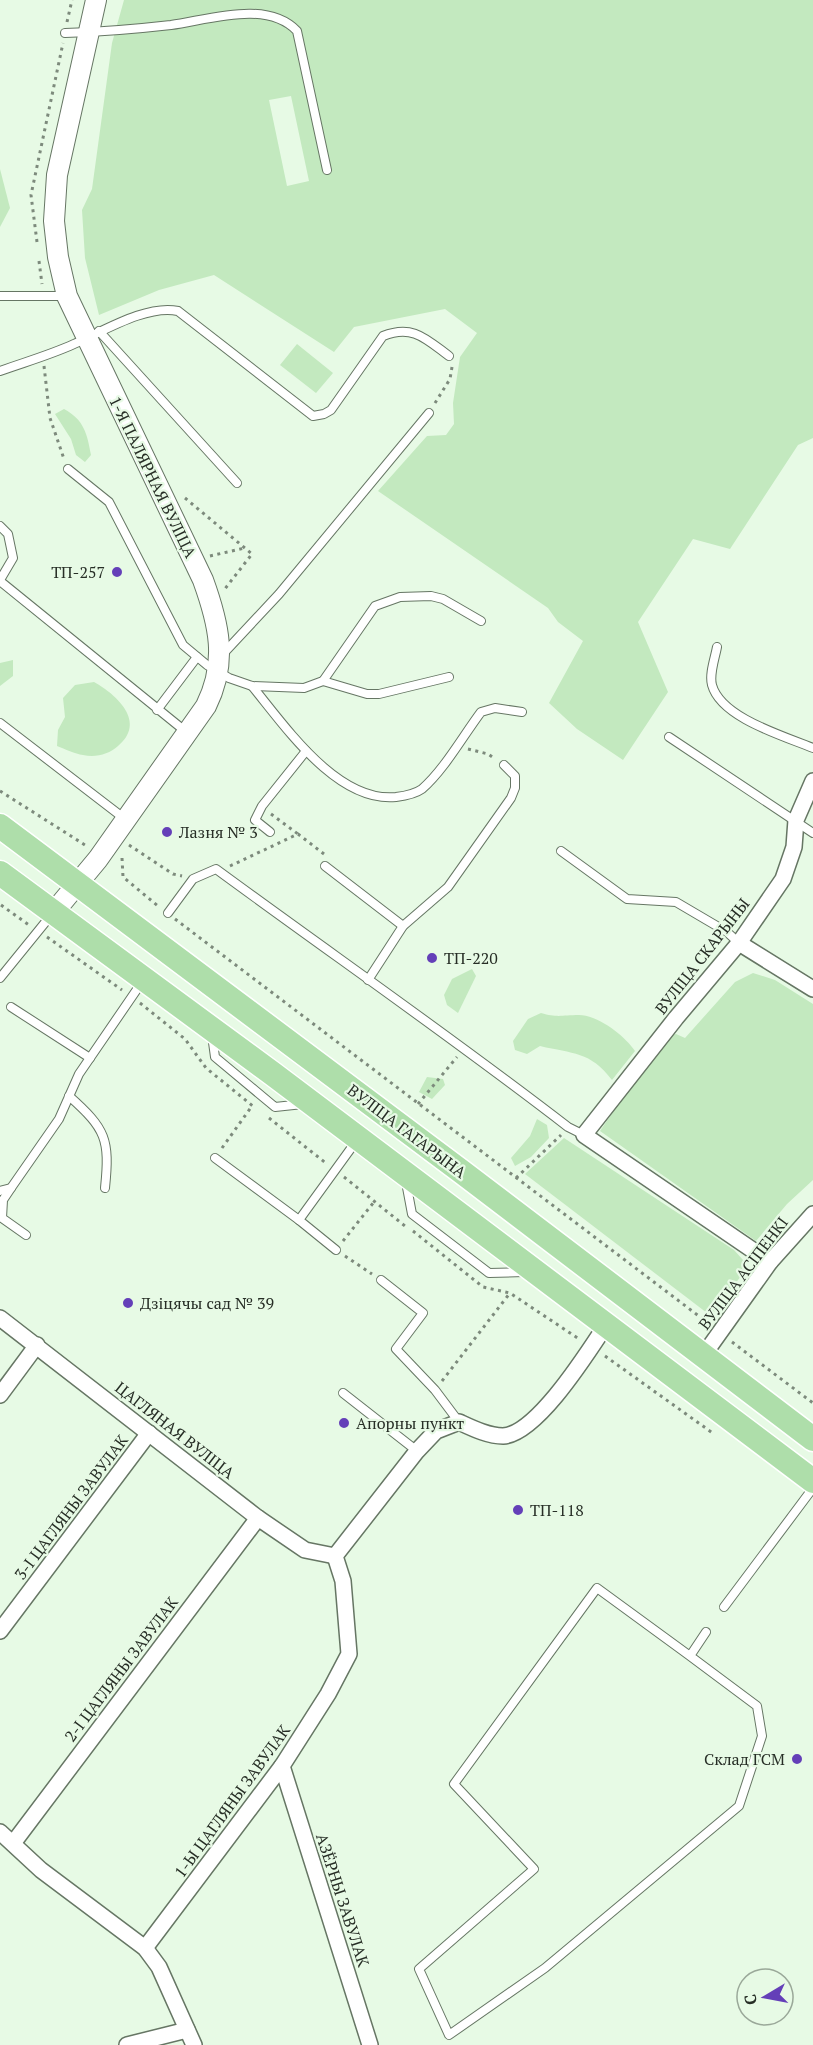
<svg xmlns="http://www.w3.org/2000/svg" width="813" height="2045" font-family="'PT Serif',serif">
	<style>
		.green { fill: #c3e9bf; fill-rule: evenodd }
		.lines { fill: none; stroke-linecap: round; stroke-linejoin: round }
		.service-casing { stroke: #667664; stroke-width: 10 }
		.minor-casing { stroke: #667664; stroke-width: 18 }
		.tertiary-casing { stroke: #667664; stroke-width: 22 }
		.primary-casing { stroke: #fff; stroke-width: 27 }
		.path { stroke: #7d8a7c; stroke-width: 3; stroke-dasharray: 3 4.5; stroke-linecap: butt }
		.service { stroke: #fff; stroke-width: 8 }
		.minor { stroke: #fff; stroke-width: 15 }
		.tertiary { stroke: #fff; stroke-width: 20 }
		.primary { stroke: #aedeaa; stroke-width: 24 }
		.poi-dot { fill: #643fb8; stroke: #e7fae5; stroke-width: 2 }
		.labels { text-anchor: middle; stroke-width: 4.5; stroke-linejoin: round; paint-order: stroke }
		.street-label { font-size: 16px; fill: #272e26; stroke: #e7fae5 }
		.poi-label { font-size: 16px; fill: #272e26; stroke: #e7fae5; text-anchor: start }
	</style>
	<rect width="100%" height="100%" fill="#e7fae5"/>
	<g class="green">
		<path d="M124,0H813V438L798,445L730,549L693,539L638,622L668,692L623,760L577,729L549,703L583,641L558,622L548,608L378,491L427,436L446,435L454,424L453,403L460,357L477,333L445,309L354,327L334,352L214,275L159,290L99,315L85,258L82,210L92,189L112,43ZM291,96L309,181L287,186L269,100Z"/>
		<path d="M0,169L10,208L0,227Z"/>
		<path d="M297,344L333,373L316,393L280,365Z"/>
		<path d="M64,409C84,420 87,433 91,455L85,462L76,455L71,439L55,414Z"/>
		<path d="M13,660V676L0,686V663Z"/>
		<path d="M94,682C117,695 147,722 118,746C109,754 96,758 83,755C75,754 65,749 57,746L58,730L65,717L63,698L75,685Z"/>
		<path d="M472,969L476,976L458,1013L447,1005L444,995L452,979Z"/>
		<path d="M753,973L775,980L813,1004V1180L787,1204L756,1241L600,1131L664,1037L676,1034L685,1038L735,982Z"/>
		<path d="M541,1013C558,1018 562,1015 579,1015C598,1015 625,1036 635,1051L612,1080C590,1051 573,1054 540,1046L527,1054L515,1050L513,1041L528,1019Z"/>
		<path d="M427,1077L443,1079L445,1085L432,1099L419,1092Z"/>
		<path d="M537,1119L547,1125L549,1138L531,1157L515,1166L511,1158L530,1136Z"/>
		<path d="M564,1138L734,1250L743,1260L744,1272L711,1316L525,1174Z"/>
	</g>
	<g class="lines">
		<defs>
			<g id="service">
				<path d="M65,33C100,32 136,29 171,25C212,19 267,0 297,31L327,170"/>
				<path d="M0,296H65"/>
				<path d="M99,331L237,483"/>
				<path d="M0,371C25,362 50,355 74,344C102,332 147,304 178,311L313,416L324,414L331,410L383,336C413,324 426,339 449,356"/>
				<path d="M68,469L109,502L183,645L207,665L229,678L252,686L304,688L323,681L375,606L400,597L431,596L443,599L481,621"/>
				<path d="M0,526L8,534L13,558L0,580"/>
				<path d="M0,581L185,731"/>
				<path d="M717,647C715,658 709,674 712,685C721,718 784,736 813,748"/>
				<path d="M222,655L279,594L429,413"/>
				<path d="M323,681L367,694H379L449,677"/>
				<path d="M252,686C285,726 337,803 396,797C404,796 415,794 422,789C444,770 463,736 481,712L495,708L522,712"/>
				<path d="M157,710L197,657"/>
				<path d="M0,723L125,819"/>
				<path d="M669,737L813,833"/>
				<path d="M270,832L255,820L262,806L306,751"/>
				<path d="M561,851L627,899L676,902L727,932L739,943"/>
				<path d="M325,866L403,926"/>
				<path d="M168,913L193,879L216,869C333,955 453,1038 568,1127L584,1135"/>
				<path d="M0,978L52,914"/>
				<path d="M368,980L403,926L448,887L511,798L515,788V776L504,765"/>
				<path d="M11,1007L90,1058"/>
				<path d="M212,1035L215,1057L275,1107L303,1104"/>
				<path d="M69,1096C106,1129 110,1139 105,1188"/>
				<path d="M215,1158L299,1220"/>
				<path d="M406,1182L412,1214L489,1273L524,1272"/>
				<path d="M11,1188L3,1200L2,1218L26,1235"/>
				<path d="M0,1191L11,1188L59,1119L79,1074L142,982"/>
				<path d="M336,1250L299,1220L357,1140"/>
				<path d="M381,1280L423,1313L396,1349L435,1390L459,1422"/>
				<path d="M343,1393L417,1451"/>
				<path d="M724,1607L813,1488"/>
				<path d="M690,1656L757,1706L762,1736L739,1806L545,1968L449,2035L419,1969L534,1869L454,1784L597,1588L690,1656L706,1632"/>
			</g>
			<g id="minor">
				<path d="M739,943L813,989"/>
				<path d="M770,1262L584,1135L676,1018L739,943L783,879L794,847L796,820L813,781"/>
				<path d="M0,1318L258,1518L305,1550L335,1556"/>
				<path d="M703,1356L770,1262L813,1214"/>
				<path d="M0,1395L37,1345"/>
				<path d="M0,1631L149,1433"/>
				<path d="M282,1766L370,2045"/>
				<path d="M0,1832L41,1870L145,1948L159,1967L194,2045"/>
				<path d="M14,1842L258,1518"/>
				<path d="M145,1948L282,1766L328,1694L349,1654L343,1581L335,1556L417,1451L436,1431L459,1422C472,1428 488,1436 503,1436C537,1434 588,1352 606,1325"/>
				<path d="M127,2045L187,2030"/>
			</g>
			<path id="tertiary" d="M54,912L98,859L206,706C228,662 219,624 203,580L67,296L58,257L54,221L57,175L96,0"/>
			<g id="primary">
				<path d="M0,826L462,1172L813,1439"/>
				<path d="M0,873L273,1074L813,1481"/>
			</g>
		</defs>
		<use href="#service" class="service-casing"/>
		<use href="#minor" class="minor-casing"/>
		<use href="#tertiary" class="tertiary-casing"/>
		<use href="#primary" class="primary-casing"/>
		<g class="path">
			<path d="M67,22L72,0"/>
			<path d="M37,242L31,195L63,43"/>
			<path d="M39,261L42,284"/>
			<path d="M44,366L50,418L64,459"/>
			<path d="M435,403L450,379L452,367"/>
			<path d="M185,498L252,554L224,590"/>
			<path d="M210,556L245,548"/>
			<path d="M468,749L488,754L495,759"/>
			<path d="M0,791L85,845"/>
			<path d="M271,814L298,834"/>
			<path d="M129,845L173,874L182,876"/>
			<path d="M122,858L123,877L158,906"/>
			<path d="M230,866L298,834L324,854"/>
			<path d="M1,905L29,925"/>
			<path d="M175,919L708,1323"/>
			<path d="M47,937L122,990"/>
			<path d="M140,1003L185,1039L206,1068L254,1107"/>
			<path d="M418,1104L457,1057"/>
			<path d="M269,1118L327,1164"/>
			<path d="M222,1148L252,1106"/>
			<path d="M344,1177L405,1226"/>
			<path d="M516,1178L561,1135"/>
			<path d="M413,1231L483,1287L510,1293L579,1339"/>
			<path d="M343,1241L374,1202"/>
			<path d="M345,1256L372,1274"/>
			<path d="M732,1342L813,1403"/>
			<path d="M605,1356L714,1434"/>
			<path d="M442,1381L510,1293"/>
		</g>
		<use href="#service" class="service"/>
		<use href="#minor" class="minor"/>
		<use href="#tertiary" class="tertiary"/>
		<use href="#primary" class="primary"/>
	</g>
	<g class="poi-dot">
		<circle cx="117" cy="572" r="6"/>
		<circle cx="167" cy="832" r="6"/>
		<circle cx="432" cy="958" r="6"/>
		<circle cx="128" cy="1303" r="6"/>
		<circle cx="344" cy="1423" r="6"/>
		<circle cx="518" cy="1510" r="6"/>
		<circle cx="797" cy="1759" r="6"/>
	</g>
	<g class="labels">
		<g class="street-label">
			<text transform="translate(153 477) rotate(64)" y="6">1-Я ПАЛЯРНАЯ ВУЛІЦА</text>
			<text transform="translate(702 956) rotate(-52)" y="6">ВУЛІЦА СКАРЫНЫ</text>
			<text transform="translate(407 1131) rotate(37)" y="6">ВУЛІЦА ГАГАРЫНА</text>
			<text transform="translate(743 1273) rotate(-53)" y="6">ВУЛІЦА АСІПЕНКІ</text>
			<text transform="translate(175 1430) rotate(38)" y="6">ЦАГЛЯНАЯ ВУЛІЦА</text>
			<text transform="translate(71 1507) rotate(-53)" y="6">3-І ЦАГЛЯНЫ ЗАВУЛАК</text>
			<text transform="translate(121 1669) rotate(-53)" y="6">2-І ЦАГЛЯНЫ ЗАВУЛАК</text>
			<text transform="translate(232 1801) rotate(-54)" y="6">1-Ы ЦАГЛЯНЫ ЗАВУЛАК</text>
			<text transform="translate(343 1900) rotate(72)" y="6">АЗЁРНЫ ЗАВУЛАК</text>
		</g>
		<g class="poi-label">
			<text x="105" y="578" text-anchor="end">ТП-257</text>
			<text x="179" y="838">Лазня № 3</text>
			<text x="444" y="964">ТП-220</text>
			<text x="140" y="1309">Дзіцячы сад № 39</text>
			<text x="356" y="1429">Апорны пункт</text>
			<text x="530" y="1516">ТП-118</text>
			<text x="785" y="1765" text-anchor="end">Склад ГСМ</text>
		</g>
	</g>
	<g transform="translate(765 1997) rotate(260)"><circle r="28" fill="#e7fae5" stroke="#9aa899" stroke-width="1.5"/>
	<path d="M0-4.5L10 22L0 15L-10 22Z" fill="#643fb8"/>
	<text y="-9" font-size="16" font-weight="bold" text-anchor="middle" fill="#272e26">С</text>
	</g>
</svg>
